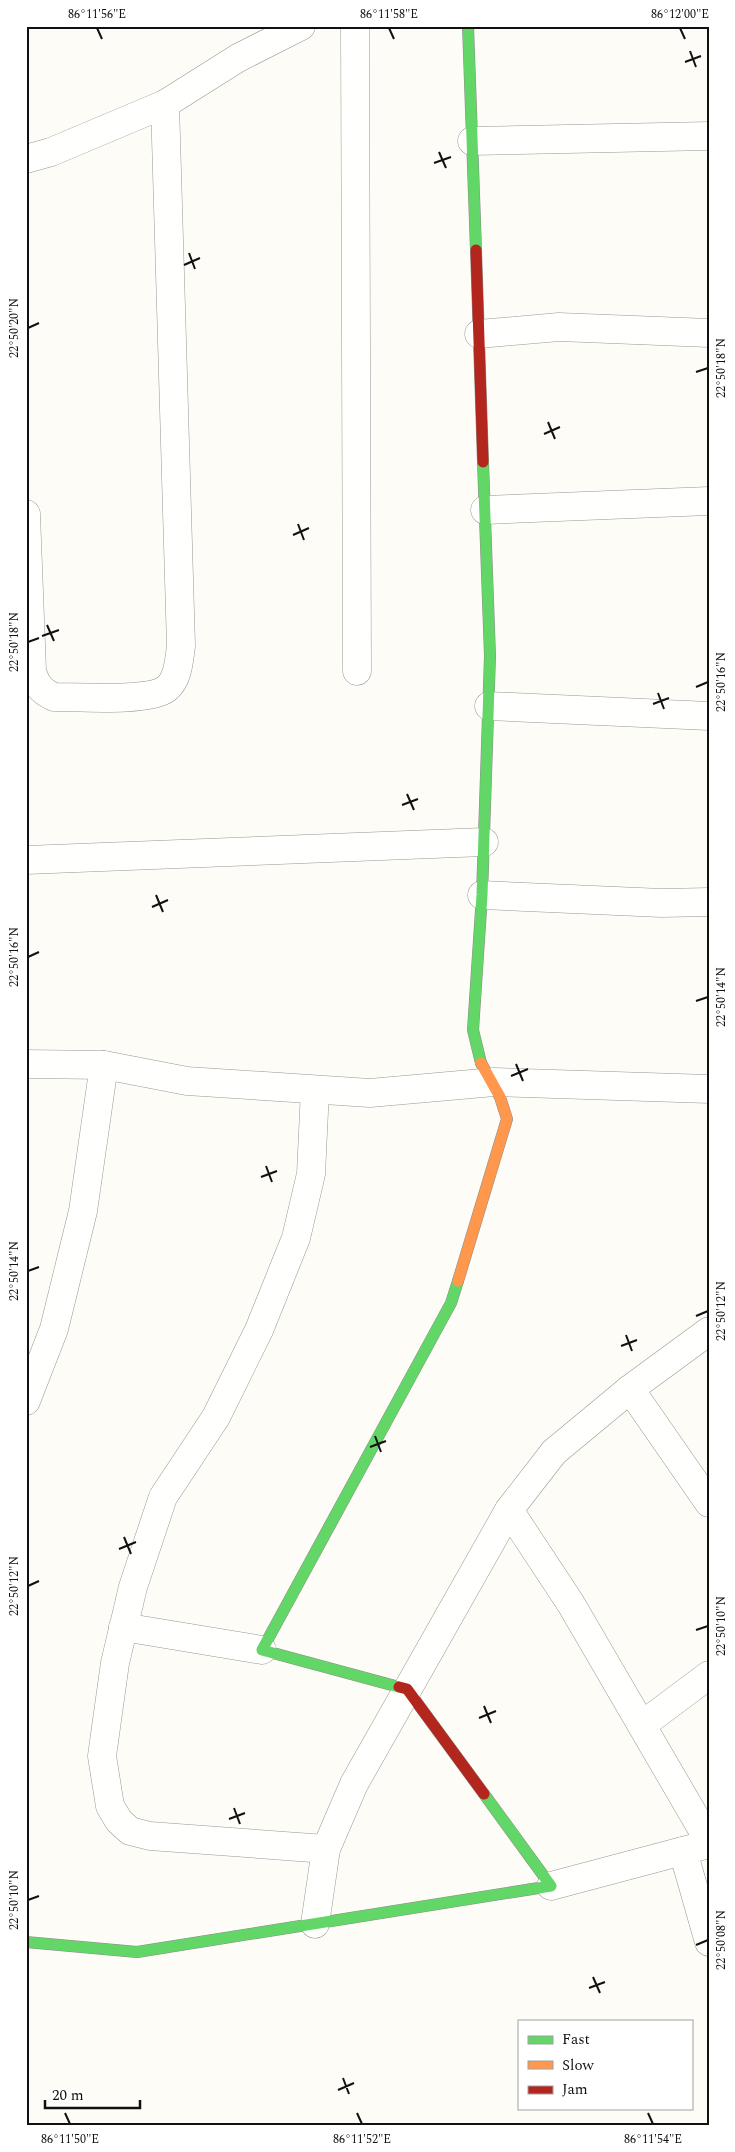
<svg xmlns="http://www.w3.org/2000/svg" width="735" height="2152" font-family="Spectral,serif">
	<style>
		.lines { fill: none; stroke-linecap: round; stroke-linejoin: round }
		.street-casing { stroke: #979795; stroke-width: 29 }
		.fast-casing { stroke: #8e8d8b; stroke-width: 12 }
		.slow-casing { stroke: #8e8d8b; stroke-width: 12 }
		.jam-casing { stroke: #8e8d8b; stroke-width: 12 }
		.street { stroke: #fffffe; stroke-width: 28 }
		.fast { stroke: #63d668; stroke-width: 11 }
		.slow { stroke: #ff974d; stroke-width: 11 }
		.jam { stroke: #b3261e; stroke-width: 11 }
		.ticks { fill: none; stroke: #111; stroke-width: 2 }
		.neatline { fill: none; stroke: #111; stroke-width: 2 }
		.ticks-label { font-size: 12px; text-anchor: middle; fill: #111 }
	</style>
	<rect width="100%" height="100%" fill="#fdfcf7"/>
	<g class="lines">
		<defs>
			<g id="street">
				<path d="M355,26L357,671"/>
				<path d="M472,141L709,136"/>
				<path d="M26,159L51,152L165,104L238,58L301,26"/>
				<path d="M479,334L559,327L709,333"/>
				<path d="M485,510L709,501"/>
				<path d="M26,514L32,671C36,685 41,691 54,697C79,697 148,702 166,689C178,680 179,661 181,646L165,104"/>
				<path d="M489,706L709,716"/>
				<path d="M26,860L484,842"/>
				<path d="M482,895L662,903L709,902"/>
				<path d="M26,1064L104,1065L187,1081L370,1093L494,1082L709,1089"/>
				<path d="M315,1090L311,1174L296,1238L259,1330L216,1417L163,1497L133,1587L115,1663L102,1756L110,1806L119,1821L130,1831L150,1836L326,1849"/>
				<path d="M630,1389L709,1503"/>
				<path d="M26,1401L54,1329L83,1211L104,1065"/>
				<path d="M509,1510L571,1604L709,1841"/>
				<path d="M123,1627L262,1650"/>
				<path d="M642,1725L709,1675"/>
				<path d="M683,1851L709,1942"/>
				<path d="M551,1886L709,1844"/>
				<path d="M315,1924L326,1849L354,1784L509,1510L554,1452L630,1389L709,1331"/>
			</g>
			<g id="fast">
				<path d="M468,26L476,250"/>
				<path d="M481,1063L473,1030L482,895L490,656L483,462"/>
				<path d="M399,1687L262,1650L451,1303L458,1281"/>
				<path d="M26,1942L137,1952L551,1886L484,1794"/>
			</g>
			<path id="slow" d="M458,1281L507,1119L500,1097L481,1063"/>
			<g id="jam">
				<path d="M476,250L483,462"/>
				<path d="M399,1687L407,1689L484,1794"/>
			</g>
		</defs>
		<use href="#street" class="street-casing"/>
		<use href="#fast" class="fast-casing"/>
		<use href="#slow" class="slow-casing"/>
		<use href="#jam" class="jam-casing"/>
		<use href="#street" class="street"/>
		<use href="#fast" class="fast"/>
		<use href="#slow" class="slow"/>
		<use href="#jam" class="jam"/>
	</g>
	<path class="ticks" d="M97,28L102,39M389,28L394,39M680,28L685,39M690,51L696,67M685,62L701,56M439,152L446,168M434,163L451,157M189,253L195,269M184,265L200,258M28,328L39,323M696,372L708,368M548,422L555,439M544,434L560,427M298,524L304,540M293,535L309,528M47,625L54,641M42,636L59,630M28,642L39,638M696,687L708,682M658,693L664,709M653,704L669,698M407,794L414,810M402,805L418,799M156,895L163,912M152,907L168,900M28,957L39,952M696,1001L708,997M516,1064L523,1081M511,1076L528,1069M266,1166L272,1182M261,1177L277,1171M28,1271L39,1267M696,1316L708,1311M626,1335L632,1351M621,1346L637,1340M375,1436L381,1452M370,1447L386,1441M124,1537L131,1554M119,1549L136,1542M28,1586L39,1581M696,1630L708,1626M484,1706L491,1723M479,1718L496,1711M234,1808L240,1824M229,1819L245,1813M28,1900L39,1896M696,1945L708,1940M593,1977L600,1993M589,1988L605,1982M343,2078L349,2094M338,2090L354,2083M65,2113L70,2124M357,2113L362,2124M648,2113L653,2124"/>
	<rect width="735" height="2152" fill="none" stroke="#ffffff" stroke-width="55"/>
	<rect x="518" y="2020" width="175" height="90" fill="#ffffff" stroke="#a0a0a0"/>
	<rect x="528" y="2036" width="25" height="8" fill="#63d668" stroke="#a0a0a0"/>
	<text x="562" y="2044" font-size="15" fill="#111111">Fast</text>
	<rect x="528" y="2061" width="25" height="8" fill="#ff974d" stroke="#a0a0a0"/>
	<text x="562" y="2070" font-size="15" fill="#111111">Slow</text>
	<rect x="528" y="2086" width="25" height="8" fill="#b3261e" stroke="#a0a0a0"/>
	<text x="562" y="2094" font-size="15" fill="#111111">Jam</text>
	<path d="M45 2100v8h95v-8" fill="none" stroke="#111111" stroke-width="2.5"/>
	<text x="52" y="2100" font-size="15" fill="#111111" stroke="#ffffff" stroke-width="4" paint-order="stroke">20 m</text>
	<rect x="28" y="28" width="680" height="2096" class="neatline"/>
	<g class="ticks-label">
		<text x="97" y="18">86°11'56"E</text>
		<text x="389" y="18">86°11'58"E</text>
		<text x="680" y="18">86°12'00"E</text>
		<text transform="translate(14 328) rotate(-90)" y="4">22°50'20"N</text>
		<text transform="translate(721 368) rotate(-90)" y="4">22°50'18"N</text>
		<text transform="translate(14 642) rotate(-90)" y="4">22°50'18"N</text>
		<text transform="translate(721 682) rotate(-90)" y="4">22°50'16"N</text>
		<text transform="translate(14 957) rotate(-90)" y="4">22°50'16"N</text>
		<text transform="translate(721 997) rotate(-90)" y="4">22°50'14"N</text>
		<text transform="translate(14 1271) rotate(-90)" y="4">22°50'14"N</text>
		<text transform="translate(721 1311) rotate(-90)" y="4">22°50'12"N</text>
		<text transform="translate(14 1586) rotate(-90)" y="4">22°50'12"N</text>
		<text transform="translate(721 1626) rotate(-90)" y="4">22°50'10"N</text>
		<text transform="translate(14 1900) rotate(-90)" y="4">22°50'10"N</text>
		<text transform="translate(721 1940) rotate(-90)" y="4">22°50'08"N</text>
		<text x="70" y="2143">86°11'50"E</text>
		<text x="362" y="2143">86°11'52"E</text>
		<text x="653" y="2143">86°11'54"E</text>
	</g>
</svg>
